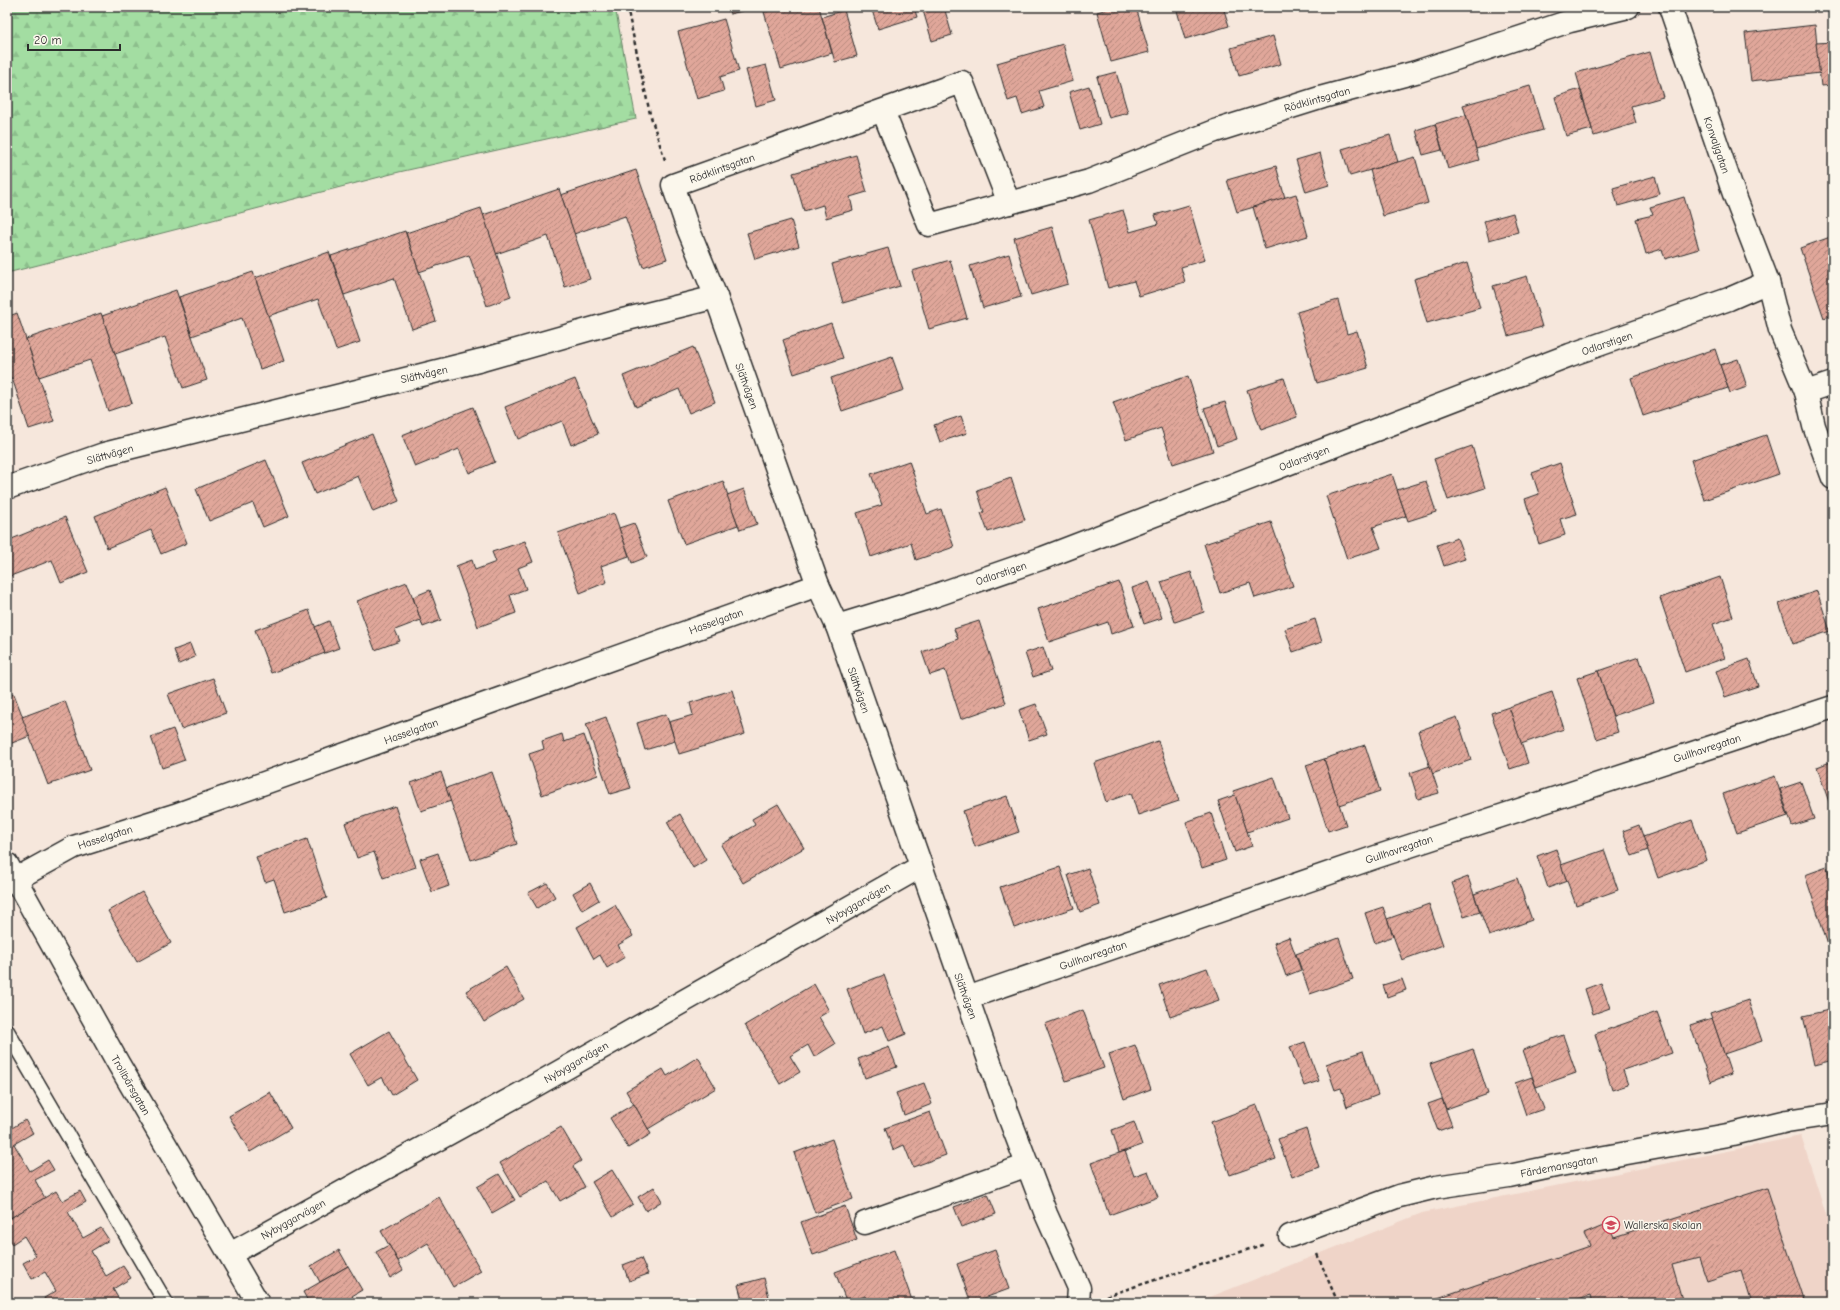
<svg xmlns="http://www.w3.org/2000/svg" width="1840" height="1310" font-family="'Comic Neue',sans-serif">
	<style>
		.built { fill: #efd4c8 }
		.forest { fill: url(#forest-firs); stroke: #678466 }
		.building { fill: url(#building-hatch); stroke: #2b2b2b }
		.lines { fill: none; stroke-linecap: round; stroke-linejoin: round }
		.service-casing { stroke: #2b2b2b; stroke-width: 17 }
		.minor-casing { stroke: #2b2b2b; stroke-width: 25 }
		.path { stroke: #2b2b2b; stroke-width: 2.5; stroke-dasharray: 4 3; stroke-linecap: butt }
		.service { stroke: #fbf7ec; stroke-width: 14 }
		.minor { stroke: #fbf7ec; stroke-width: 22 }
		.labels { text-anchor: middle; stroke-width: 3; stroke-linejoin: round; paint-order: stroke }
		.street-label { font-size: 11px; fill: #2b2b2b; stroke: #fbf7ec }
		.poi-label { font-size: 11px; fill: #2b2b2b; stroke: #fbf7ec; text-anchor: start }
	</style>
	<defs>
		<pattern id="forest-firs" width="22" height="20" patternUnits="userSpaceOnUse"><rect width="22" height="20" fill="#a3dda2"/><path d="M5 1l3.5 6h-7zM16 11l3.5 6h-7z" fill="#8cbe8c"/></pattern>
		<pattern id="building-hatch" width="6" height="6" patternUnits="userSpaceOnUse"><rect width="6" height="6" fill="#e0a79a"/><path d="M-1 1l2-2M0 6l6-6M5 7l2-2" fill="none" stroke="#b6887e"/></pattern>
	</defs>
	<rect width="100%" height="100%" fill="#f6e7dc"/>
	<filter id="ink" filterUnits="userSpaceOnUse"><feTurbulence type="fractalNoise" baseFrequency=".025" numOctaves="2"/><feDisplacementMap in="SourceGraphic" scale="8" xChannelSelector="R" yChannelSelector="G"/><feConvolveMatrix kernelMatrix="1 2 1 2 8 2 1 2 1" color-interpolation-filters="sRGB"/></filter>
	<g filter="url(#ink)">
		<path class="built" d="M1801,1136L1833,1236V1303H1195L1422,1213Z"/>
		<path class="forest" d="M7,7H615L636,119L399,172L7,273Z"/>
		<g class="building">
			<path d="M728,7H741L742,11L730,14Z"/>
			<path d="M780,7H819L832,53L781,69L764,12Z"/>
			<path d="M871,7H914L917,17L878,29Z"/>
			<path d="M922,7H944L952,35L932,41Z"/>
			<path d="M1114,7H1136L1149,52L1111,62L1097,12Z"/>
			<path d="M1176,7H1223L1229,26L1185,39Z"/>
			<path d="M844,10L857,56L835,62L822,17Z"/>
			<path d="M724,19L739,71L720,77L724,91L697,99L678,32Z"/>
			<path d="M1815,25L1820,73L1751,81L1745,33Z"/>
			<path d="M1273,36L1281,64L1239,76L1231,48Z"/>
			<path d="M1833,42V85L1821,86L1816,43Z"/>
			<path d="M1063,44L1073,81L1039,91L1044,107L1022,114L1017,98L1008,101L997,63Z"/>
			<path d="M1650,52L1663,97L1631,106L1636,123L1594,136L1576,73Z"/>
			<path d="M766,65L776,100L756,106L746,70Z"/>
			<path d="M1116,72L1128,113L1109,118L1097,77Z"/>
			<path d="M1089,86L1100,124L1080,130L1069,92Z"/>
			<path d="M1530,86L1543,130L1476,149L1463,105Z"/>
			<path d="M1580,89L1592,129L1566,136L1555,97Z"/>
			<path d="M1466,115L1479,160L1448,169L1435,124Z"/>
			<path d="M1435,124L1442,150L1423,155L1416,130Z"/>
			<path d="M1390,135L1398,162L1350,176L1342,149Z"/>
			<path d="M1320,153L1329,185L1306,192L1296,160Z"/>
			<path d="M856,155L867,192L850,197L853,210L826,218L823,205L804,211L793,173Z"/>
			<path d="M1415,157L1428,203L1383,216L1370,170Z"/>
			<path d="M1276,166L1285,198L1237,212L1227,180Z"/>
			<path d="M636,170L667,259L643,267L625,216L574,234L561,195Z"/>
			<path d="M1655,176L1660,194L1618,206L1613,188Z"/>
			<path d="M559,189L590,279L565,287L548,236L496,254L483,215Z"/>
			<path d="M1296,194L1308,236L1265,249L1253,207Z"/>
			<path d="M1684,197L1699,249L1665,259L1662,249L1646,254L1636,219L1653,215L1650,207Z"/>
			<path d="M1189,205L1205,260L1181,267L1185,282L1139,296L1134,281L1108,288L1089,220L1123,210L1130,232L1158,224L1155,215Z"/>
			<path d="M481,208L511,297L487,306L469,255L419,272L406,233Z"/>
			<path d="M1513,213L1518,232L1489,240L1484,221Z"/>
			<path d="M791,220L799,246L755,259L747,233Z"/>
			<path d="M1052,227L1068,284L1031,295L1014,238Z"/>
			<path d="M405,231L436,321L412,329L394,278L344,295L331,256Z"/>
			<path d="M1833,236V315L1824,318L1800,248Z"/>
			<path d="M888,248L900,286L843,303L832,264Z"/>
			<path d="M329,252L360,342L336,350L318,299L268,316L255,278Z"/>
			<path d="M1009,254L1021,297L983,308L970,266Z"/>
			<path d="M950,260L967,318L929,329L912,271Z"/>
			<path d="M1467,263L1480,308L1427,323L1414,279Z"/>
			<path d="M253,272L284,361L260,369L242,318L192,336L179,297Z"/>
			<path d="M1527,276L1542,327L1508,336L1493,286Z"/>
			<path d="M176,290L207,380L183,388L165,337L115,354L102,316Z"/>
			<path d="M1338,300L1347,334L1357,331L1368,368L1317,383L1297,312Z"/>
			<path d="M17,313L54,421L29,429L12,378L7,380V317Z"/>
			<path d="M101,313L132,403L108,411L90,360L39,377L26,339Z"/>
			<path d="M831,323L843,358L794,374L783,340Z"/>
			<path d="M693,347L715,402L689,413L679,389L636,407L623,376Z"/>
			<path d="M1715,349L1728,388L1643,416L1631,378Z"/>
			<path d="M892,357L904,390L842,411L831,378Z"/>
			<path d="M1738,359L1747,387L1730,393L1720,365Z"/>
			<path d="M1188,376L1213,451L1173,464L1161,428L1126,440L1113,402Z"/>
			<path d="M1284,378L1297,417L1261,430L1247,390Z"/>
			<path d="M575,379L598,434L571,445L562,421L518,439L505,407Z"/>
			<path d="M1225,402L1237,439L1217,446L1204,408Z"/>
			<path d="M473,407L495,462L469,473L459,449L415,467L402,435Z"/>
			<path d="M961,416L967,433L940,442L934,425Z"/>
			<path d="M372,434L399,501L373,512L358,476L315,494L302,463Z"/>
			<path d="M1766,435L1779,474L1704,500L1691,460Z"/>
			<path d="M1472,446L1485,488L1448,500L1434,459Z"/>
			<path d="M266,460L289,516L263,527L253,503L209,521L196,489Z"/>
			<path d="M909,461L927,514L941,509L954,547L916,560L911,543L871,557L857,513L882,505L871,474Z"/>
			<path d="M1560,463L1577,514L1560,519L1565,535L1539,544L1525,499L1539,494L1532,473Z"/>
			<path d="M1392,474L1406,516L1373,527L1381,548L1347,559L1326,496Z"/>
			<path d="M1011,478L1025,520L988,532L981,513L984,512L977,490Z"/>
			<path d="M723,481L738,525L684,544L668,501Z"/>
			<path d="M1426,481L1436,512L1408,521L1397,490Z"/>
			<path d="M165,487L187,543L161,554L151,530L107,548L95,516Z"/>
			<path d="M744,489L757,524L740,530L727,495Z"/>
			<path d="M614,513L629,556L601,566L607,582L580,593L558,533Z"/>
			<path d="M65,517L88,572L61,583L52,560L8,577L7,541Z"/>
			<path d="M1271,522L1293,586L1255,598L1250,583L1220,593L1204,544Z"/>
			<path d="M634,523L647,557L632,563L619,528Z"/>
			<path d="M1457,538L1465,559L1444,566L1437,545Z"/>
			<path d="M525,541L533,562L518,568L526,589L510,595L516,613L478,627L456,566L472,560L475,570L496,562L492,552Z"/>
			<path d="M1191,572L1204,612L1175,622L1161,582Z"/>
			<path d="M1720,577L1733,617L1713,624L1725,658L1685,672L1660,598Z"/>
			<path d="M407,582L421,620L395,630L400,641L375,650L357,601Z"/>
			<path d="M1119,582L1134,626L1111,634L1108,622L1049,642L1038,609Z"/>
			<path d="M1149,582L1162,618L1144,624L1132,588Z"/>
			<path d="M430,590L441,620L423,627L413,597Z"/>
			<path d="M1817,591L1830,631L1793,644L1779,604Z"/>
			<path d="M309,610L325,653L271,673L255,630Z"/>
			<path d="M1315,619L1322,642L1293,652L1285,629Z"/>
			<path d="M329,621L339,648L325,653L315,627Z"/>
			<path d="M979,621L1006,703L961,719L945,670L930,675L922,652L958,639L954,629Z"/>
			<path d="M190,644L195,657L179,664L174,650Z"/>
			<path d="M1043,647L1051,671L1033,677L1025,653Z"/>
			<path d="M1639,657L1654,702L1613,716L1598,671Z"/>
			<path d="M1749,659L1758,686L1725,697L1716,671Z"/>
			<path d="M1598,671L1618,732L1597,739L1577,678Z"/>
			<path d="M213,678L226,713L181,729L168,694Z"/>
			<path d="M732,690L745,734L679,754L669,722L693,715L690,703Z"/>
			<path d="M1552,692L1564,729L1521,744L1509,707Z"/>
			<path d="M14,694L30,736L7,745V696Z"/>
			<path d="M65,701L90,770L48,785L22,717Z"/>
			<path d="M1036,704L1047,734L1029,740L1019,710Z"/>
			<path d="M1509,707L1528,763L1510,769L1491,713Z"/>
			<path d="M666,714L675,741L645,750L637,723Z"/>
			<path d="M606,717L631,788L610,794L586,724Z"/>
			<path d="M1457,717L1471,760L1432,774L1418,731Z"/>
			<path d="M173,729L185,760L162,768L151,737Z"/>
			<path d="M562,734L564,742L584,735L598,775L542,795L529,754L544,749L542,741Z"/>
			<path d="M1158,741L1179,801L1138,815L1131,793L1106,802L1094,763Z"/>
			<path d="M1365,745L1380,791L1339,805L1324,759Z"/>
			<path d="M1324,759L1346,825L1328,831L1306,765Z"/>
			<path d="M1833,761V814L1817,767Z"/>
			<path d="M1430,766L1439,793L1418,799L1410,773Z"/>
			<path d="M441,772L451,801L421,811L411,783Z"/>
			<path d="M492,772L517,844L471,860L446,788Z"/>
			<path d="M1775,776L1788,816L1737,833L1723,794Z"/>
			<path d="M1274,777L1288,818L1247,832L1233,791Z"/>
			<path d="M1801,782L1814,819L1792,826L1780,789Z"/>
			<path d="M1235,795L1252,846L1235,852L1218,801Z"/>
			<path d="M1007,796L1019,832L975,847L963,811Z"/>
			<path d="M778,804L804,848L743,883L721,845L755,825L752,819Z"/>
			<path d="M395,806L416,867L383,878L374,852L357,858L345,823Z"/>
			<path d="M1211,813L1226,860L1202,868L1186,822Z"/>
			<path d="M680,814L706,860L693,868L667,822Z"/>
			<path d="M1692,820L1707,860L1658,878L1643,837Z"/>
			<path d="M1639,825L1648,850L1632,856L1623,831Z"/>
			<path d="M307,839L327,898L285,912L274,879L265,882L256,857Z"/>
			<path d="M1556,849L1567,881L1548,888L1537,856Z"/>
			<path d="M1604,850L1618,890L1576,905L1561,865Z"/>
			<path d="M438,853L449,886L432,892L420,859Z"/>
			<path d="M1060,867L1074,908L1014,928L1000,887Z"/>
			<path d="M1827,867L1831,880L1833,879V943L1828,945L1805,875Z"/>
			<path d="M1088,868L1100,905L1080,912L1068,875Z"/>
			<path d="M1468,877L1480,912L1464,917L1452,883Z"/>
			<path d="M1517,878L1532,920L1489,936L1474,894Z"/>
			<path d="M547,883L555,897L537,908L528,893Z"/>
			<path d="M590,883L599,900L582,910L573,893Z"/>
			<path d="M142,892L171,943L137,962L108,911Z"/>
			<path d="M1429,904L1443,945L1402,960L1387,919Z"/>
			<path d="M615,905L633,936L618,945L625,957L607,968L600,955L594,959L577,927Z"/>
			<path d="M1383,907L1393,936L1375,943L1365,913Z"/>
			<path d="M1289,937L1301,970L1286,976L1274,943Z"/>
			<path d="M1339,938L1353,979L1310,994L1296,954Z"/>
			<path d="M506,967L524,999L484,1022L466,991Z"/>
			<path d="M1207,968L1219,1000L1170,1017L1159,985Z"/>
			<path d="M884,975L906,1034L889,1041L883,1026L863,1034L847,989Z"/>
			<path d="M1402,979L1406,990L1387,997L1383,985Z"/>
			<path d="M1601,983L1610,1008L1593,1014L1585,989Z"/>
			<path d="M814,984L829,1011L819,1017L835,1044L814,1057L808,1045L790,1056L800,1072L780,1084L745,1025Z"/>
			<path d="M1748,1000L1762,1041L1724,1054L1710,1013Z"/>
			<path d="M1833,1009V1060L1814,1065L1803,1016Z"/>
			<path d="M1083,1010L1104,1068L1066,1081L1045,1024Z"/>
			<path d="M1657,1012L1672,1053L1623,1070L1628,1085L1612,1090L1595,1034Z"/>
			<path d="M1712,1018L1731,1074L1710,1082L1690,1025Z"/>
			<path d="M389,1031L417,1080L392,1095L382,1077L368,1085L350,1054Z"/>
			<path d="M1563,1035L1576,1073L1536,1087L1523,1050Z"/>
			<path d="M1305,1042L1319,1081L1304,1086L1290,1047Z"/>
			<path d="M1135,1045L1151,1089L1124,1099L1109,1054Z"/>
			<path d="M889,1047L897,1067L865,1078L858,1059Z"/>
			<path d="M1473,1049L1488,1094L1446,1109L1430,1064Z"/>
			<path d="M1363,1051L1378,1095L1347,1107L1341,1088L1335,1090L1326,1064Z"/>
			<path d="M698,1057L716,1088L648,1129L626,1091L663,1069L667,1076Z"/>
			<path d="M1532,1077L1544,1109L1526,1115L1515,1083Z"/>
			<path d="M924,1083L932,1104L904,1115L896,1093Z"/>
			<path d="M270,1092L291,1128L250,1152L229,1116Z"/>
			<path d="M1442,1099L1452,1126L1438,1131L1428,1104Z"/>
			<path d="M634,1104L651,1134L628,1148L610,1118Z"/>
			<path d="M1257,1105L1276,1159L1230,1175L1211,1122Z"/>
			<path d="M930,1112L946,1155L913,1167L904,1145L893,1150L885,1128Z"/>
			<path d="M25,1120L33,1133L14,1144L30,1171L48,1160L54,1170L35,1180L45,1198L7,1220V1131Z"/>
			<path d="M1134,1122L1142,1145L1119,1153L1112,1130Z"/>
			<path d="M561,1127L581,1161L573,1166L585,1187L560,1201L548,1181L520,1197L500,1163Z"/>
			<path d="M1306,1129L1319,1167L1292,1177L1278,1139Z"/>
			<path d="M832,1139L853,1199L815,1213L794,1153Z"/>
			<path d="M1125,1151L1134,1176L1148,1171L1158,1197L1109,1215L1091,1163Z"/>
			<path d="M612,1170L633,1204L613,1217L592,1182Z"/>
			<path d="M499,1174L515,1200L492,1213L477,1187Z"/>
			<path d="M654,1187L662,1201L646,1211L638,1197Z"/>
			<path d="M1767,1188L1805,1303H1751L1741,1270L1707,1281L1699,1258L1672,1265L1683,1303H1592L1590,1295L1567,1303H1423L1590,1246L1584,1234L1608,1224L1614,1237Z"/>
			<path d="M56,1191L62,1201L80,1191L86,1202L68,1212L83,1238L101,1228L109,1240L91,1251L106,1276L123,1266L131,1278L113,1289L121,1303H46L44,1298L56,1291L45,1272L32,1279L23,1263L36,1256L24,1236L12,1244L7,1236V1220Z"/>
			<path d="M988,1194L996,1214L962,1227L954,1207Z"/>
			<path d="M439,1197L481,1271L453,1287L428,1243L398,1261L381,1231Z"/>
			<path d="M845,1206L857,1240L813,1255L801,1222Z"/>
			<path d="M389,1245L403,1270L390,1278L376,1252Z"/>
			<path d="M339,1250L348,1266L320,1282L311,1266Z"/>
			<path d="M894,1250L913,1303H867L865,1296L847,1303L835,1272Z"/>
			<path d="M995,1250L1009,1289L971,1303L957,1264Z"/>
			<path d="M641,1258L648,1274L629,1281L623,1265Z"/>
			<path d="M348,1266L362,1290L352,1296L356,1303H309L303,1292Z"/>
			<path d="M764,1278L770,1301L782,1298L783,1303H743L738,1285Z"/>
		</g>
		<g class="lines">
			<defs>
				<path id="service" d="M7,1031L166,1303"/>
				<g id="minor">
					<path d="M1670,7L1734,194L1768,282L1780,330L1806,392L1814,426L1833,478"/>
					<path d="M883,111L929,225L1089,181L1215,131L1323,97L1416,72L1570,21L1628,7"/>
					<path d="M716,297L687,226L673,185L962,82L1009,203"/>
					<path d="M1806,392L1833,383"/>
					<path d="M7,488L104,454L482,360L619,321L716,297L818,585L837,626L1008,1114L1046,1214L1079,1288L1078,1303"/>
					<path d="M837,626L925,599L1043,558L1570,355L1729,299L1768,282"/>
					<path d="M7,864L118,1063L258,1303"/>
					<path d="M7,882L16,879L74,847L175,815L818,585"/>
					<path d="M967,998L1376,857L1833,707"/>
					<path d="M865,1223L1028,1165"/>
					<path d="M1290,1236L1399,1196L1436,1187L1509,1176L1560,1165L1733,1134L1787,1121L1833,1114"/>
					<path d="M230,1254L522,1093L920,867"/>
				</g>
			</defs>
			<use href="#service" class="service-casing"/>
			<use href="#minor" class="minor-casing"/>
			<g class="path">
				<path d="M627,7L650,114L665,160"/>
				<path d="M1317,1254L1338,1303"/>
				<path d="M1106,1296L1265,1244"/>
			</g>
			<use href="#service" class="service"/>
			<use href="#minor" class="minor"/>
		</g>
	</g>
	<defs>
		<symbol id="school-ring" viewBox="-11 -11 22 22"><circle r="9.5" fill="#fbf7ec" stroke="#d1495b" stroke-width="1.5"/><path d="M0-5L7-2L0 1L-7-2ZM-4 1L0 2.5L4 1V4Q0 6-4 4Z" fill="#d1495b"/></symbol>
	</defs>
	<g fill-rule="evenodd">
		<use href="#school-ring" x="1601" y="1215" width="20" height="20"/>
	</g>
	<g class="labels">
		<g class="street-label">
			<text transform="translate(1317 99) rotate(-16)" y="4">Rödklintsgatan</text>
			<text transform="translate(1717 145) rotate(71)" y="4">Konvaljgatan</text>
			<text transform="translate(722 168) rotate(-20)" y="4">Rödklintsgatan</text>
			<text transform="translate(1607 343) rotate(-19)" y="4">Odlarstigen</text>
			<text transform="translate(424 374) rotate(-13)" y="4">Slättvägen</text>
			<text transform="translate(747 386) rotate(70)" y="4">Slättvägen</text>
			<text transform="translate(110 454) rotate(-16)" y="4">Slättvägen</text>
			<text transform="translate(1304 458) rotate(-21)" y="4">Odlarstigen</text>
			<text transform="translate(1001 573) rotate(-19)" y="4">Odlarstigen</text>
			<text transform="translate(716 621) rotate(-20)" y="4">Hasselgatan</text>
			<text transform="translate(859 690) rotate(71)" y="4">Slättvägen</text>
			<text transform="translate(411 731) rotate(-20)" y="4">Hasselgatan</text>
			<text transform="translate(1707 748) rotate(-18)" y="4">Gullhavregatan</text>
			<text transform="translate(105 837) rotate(-18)" y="4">Hasselgatan</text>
			<text transform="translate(1399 849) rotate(-18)" y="4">Gullhavregatan</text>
			<text transform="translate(858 903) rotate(-30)" y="4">Nybyggarvägen</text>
			<text transform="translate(1093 955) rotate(-19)" y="4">Gullhavregatan</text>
			<text transform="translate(966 996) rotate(70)" y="4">Slättvägen</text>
			<text transform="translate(576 1062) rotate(-30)" y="4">Nybyggarvägen</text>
			<text transform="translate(131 1085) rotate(60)" y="4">Trollbärsgatan</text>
			<text transform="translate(1559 1166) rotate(-11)" y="4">Färdemansgatan</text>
			<text transform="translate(293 1219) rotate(-29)" y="4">Nybyggarvägen</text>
		</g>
		<g class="poi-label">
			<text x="1624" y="1229">Wallerska skolan</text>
		</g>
	</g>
	<rect width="1840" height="1310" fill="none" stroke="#fbf7ec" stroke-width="24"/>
	<rect x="12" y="12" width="1816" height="1286" fill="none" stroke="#2b2b2b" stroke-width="1.5" filter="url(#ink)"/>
	<path d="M28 44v6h92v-6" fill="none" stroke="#2b2b2b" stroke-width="2"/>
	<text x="34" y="44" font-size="12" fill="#2b2b2b" stroke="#fbf7ec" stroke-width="3" paint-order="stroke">20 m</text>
</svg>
